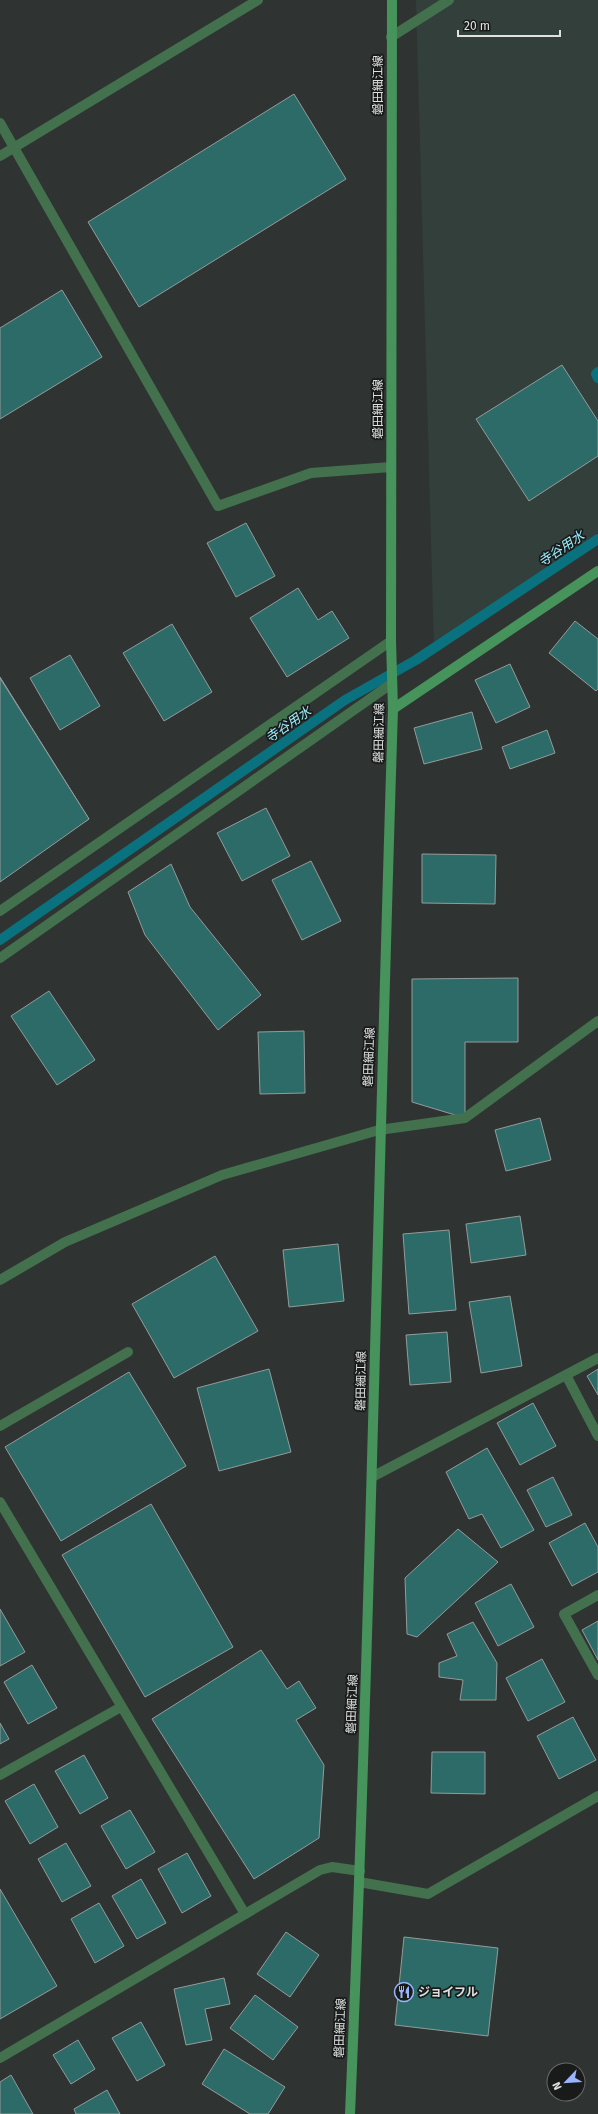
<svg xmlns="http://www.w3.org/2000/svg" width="598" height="2114" font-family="'Fira Sans','Noto Sans JP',sans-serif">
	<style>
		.built { fill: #333f3b }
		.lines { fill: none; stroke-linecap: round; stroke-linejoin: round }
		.stream { stroke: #0a717f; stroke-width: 10 }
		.building { fill: #2d6b68; stroke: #949b9a }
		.lane { stroke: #43714e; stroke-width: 10 }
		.street { stroke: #43714e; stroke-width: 10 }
		.secondary { stroke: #46935c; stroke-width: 10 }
		.labels { text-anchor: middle; stroke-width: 3.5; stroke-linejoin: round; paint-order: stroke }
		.street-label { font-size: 12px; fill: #dee1e0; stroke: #191b1a }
		.poi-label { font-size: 12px; font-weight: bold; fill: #dee1e0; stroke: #191b1a; text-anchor: start }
		.water-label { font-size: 13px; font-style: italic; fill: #9bedfb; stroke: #191b1a }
	</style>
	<rect width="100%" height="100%" fill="#2f3432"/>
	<path class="built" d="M416,0H598V533L434,648Z"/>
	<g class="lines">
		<g class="stream">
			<path d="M598,372L596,374L598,378"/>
			<path d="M0,940L345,700L416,660L598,539"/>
		</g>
	</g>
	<g class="building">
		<path d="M294,94L346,179L139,307L88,222Z"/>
		<path d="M62,290L102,357L0,419V328Z"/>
		<path d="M562,365L598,421V456L529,501L476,419Z"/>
		<path d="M246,523L275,576L236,597L207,543Z"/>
		<path d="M298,588L318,620L332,611L349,638L287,677L250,618Z"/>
		<path d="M575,621L598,639V689L596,691L549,653Z"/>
		<path d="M172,624L212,692L164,721L123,653Z"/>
		<path d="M70,655L100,706L60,730L30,678Z"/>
		<path d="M510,664L530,707L496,723L475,680Z"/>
		<path d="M0,677L89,819L42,849L4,789L13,783L0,763Z"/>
		<path d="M0,678L89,819L0,882Z"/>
		<path d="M472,712L482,749L424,764L414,728Z"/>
		<path d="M547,730L555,753L510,769L502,747Z"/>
		<path d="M266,808L290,856L242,881L217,833Z"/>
		<path d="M422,854L496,855L495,904L422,903Z"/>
		<path d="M311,861L341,921L302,940L272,880Z"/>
		<path d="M171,864L190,907L261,995L218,1030L145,935L128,892Z"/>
		<path d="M518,978V1042H465V1118L412,1102V979Z"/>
		<path d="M49,991L95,1060L57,1085L11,1016Z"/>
		<path d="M304,1031L305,1093L260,1094L258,1032Z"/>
		<path d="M540,1118L551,1160L506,1171L495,1130Z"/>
		<path d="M520,1216L526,1255L471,1263L466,1224Z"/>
		<path d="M449,1230L456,1310L409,1314L403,1234Z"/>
		<path d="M338,1244L344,1301L289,1307L283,1250Z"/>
		<path d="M215,1256L258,1331L174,1378L132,1304Z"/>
		<path d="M510,1296L522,1366L481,1373L469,1302Z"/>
		<path d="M447,1332L451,1382L410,1385L406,1335Z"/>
		<path d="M269,1369L291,1452L219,1471L197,1388Z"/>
		<path d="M598,1369V1395L587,1376Z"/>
		<path d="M129,1372L186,1466L61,1541L5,1447Z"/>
		<path d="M533,1403L556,1446L520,1465L497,1423Z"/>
		<path d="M487,1448L534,1530L501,1548L482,1514L469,1519L446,1472Z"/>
		<path d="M553,1477L572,1515L546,1527L527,1490Z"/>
		<path d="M151,1504L233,1647L145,1697L62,1555Z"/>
		<path d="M585,1523L598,1547V1572L572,1586L549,1543Z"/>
		<path d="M458,1529L498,1562L417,1637L407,1634L405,1578Z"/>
		<path d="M511,1584L534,1627L498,1646L475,1603Z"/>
		<path d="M0,1609L25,1652L0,1666Z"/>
		<path d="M598,1621V1660L582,1630Z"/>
		<path d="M473,1622L497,1663L496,1700H460L463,1680L439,1677V1663L457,1656L447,1634Z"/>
		<path d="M261,1650L287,1689L299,1681L316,1708L296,1720L324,1765L319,1838L254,1879L152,1719Z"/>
		<path d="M542,1659L565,1702L528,1721L506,1678Z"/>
		<path d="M32,1665L57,1708L28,1724L4,1682Z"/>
		<path d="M573,1717L596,1760L559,1779L537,1736Z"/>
		<path d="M0,1723L9,1739L0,1744Z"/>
		<path d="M432,1752H485V1794L431,1793Z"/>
		<path d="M84,1755L108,1798L80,1814L55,1771Z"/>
		<path d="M34,1784L58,1827L30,1844L5,1801Z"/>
		<path d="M130,1810L155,1852L126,1869L101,1826Z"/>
		<path d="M66,1843L91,1886L62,1902L38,1859Z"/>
		<path d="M187,1853L211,1896L182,1913L158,1869Z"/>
		<path d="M141,1879L166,1923L137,1939L112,1896Z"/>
		<path d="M0,1889L57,1986L0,2019Z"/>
		<path d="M99,1903L124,1946L95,1963L71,1919Z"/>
		<path d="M286,1932L319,1955L290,1997L257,1974Z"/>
		<path d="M404,1937L498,1948L488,2036L395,2025Z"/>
		<path d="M224,1978L230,2004L205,2009L212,2040L186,2045L174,1989Z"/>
		<path d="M255,1995L298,2027L273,2060L230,2028Z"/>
		<path d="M141,2022L165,2065L137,2081L112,2038Z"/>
		<path d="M78,2040L95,2069L71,2084L53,2055Z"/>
		<path d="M224,2049L285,2087L268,2114H250L202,2084Z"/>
		<path d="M11,2075L33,2114H0V2082Z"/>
		<path d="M107,2090L120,2114H76L74,2109Z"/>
	</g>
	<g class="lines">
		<path class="lane" d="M391,37L449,0"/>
		<g class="street">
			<path d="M0,123L218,506L311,473L391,467"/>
			<path d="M0,156L258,0"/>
			<path d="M0,911L391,641"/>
			<path d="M0,958L391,684"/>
			<path d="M0,1280L65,1242L222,1175L379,1130L465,1118L598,1021"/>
			<path d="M566,1375L598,1436"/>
			<path d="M0,1426L128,1352"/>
			<path d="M372,1477L598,1358"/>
			<path d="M0,1502L245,1914"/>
			<path d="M598,1595L564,1614L598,1675"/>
			<path d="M0,1775L121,1707"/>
			<path d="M359,1882L428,1894L598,1796"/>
			<path d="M0,2058L320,1870L332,1867L360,1871"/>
		</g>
		<g class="secondary">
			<path d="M393,709L598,571"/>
			<path d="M350,2114C370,1646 378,1177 393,709L391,641L392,0"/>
		</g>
	</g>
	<defs>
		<symbol id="restaurant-ring" viewBox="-11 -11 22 22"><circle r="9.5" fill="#191b1a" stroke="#9bb5fd" stroke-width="1.5"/><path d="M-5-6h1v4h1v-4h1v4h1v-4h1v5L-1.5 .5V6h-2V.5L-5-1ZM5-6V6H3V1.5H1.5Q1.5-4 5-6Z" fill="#9bb5fd"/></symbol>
	</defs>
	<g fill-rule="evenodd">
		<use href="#restaurant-ring" x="393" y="1981" width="22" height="22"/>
	</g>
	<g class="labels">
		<g class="street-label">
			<text transform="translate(378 85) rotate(-90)" y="4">磐田細江線</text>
			<text transform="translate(378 409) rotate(-90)" y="4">磐田細江線</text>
			<text transform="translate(379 733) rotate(-89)" y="4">磐田細江線</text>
			<text transform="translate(369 1057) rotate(-88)" y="4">磐田細江線</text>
			<text transform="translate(361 1381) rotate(-89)" y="4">磐田細江線</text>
			<text transform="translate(352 1704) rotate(-88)" y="4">磐田細江線</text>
			<text transform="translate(340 2028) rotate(-88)" y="4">磐田細江線</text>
		</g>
		<g class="poi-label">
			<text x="418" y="1996">ジョイフル</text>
		</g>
		<g class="water-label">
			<text transform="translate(561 548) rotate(-34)" y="5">寺谷用水</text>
			<text transform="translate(288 724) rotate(-35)" y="5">寺谷用水</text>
		</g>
	</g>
	<g transform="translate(566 2082) rotate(245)"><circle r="19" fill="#191b1a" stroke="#686a69"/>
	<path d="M0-3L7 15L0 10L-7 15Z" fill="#9bb5fd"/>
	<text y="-6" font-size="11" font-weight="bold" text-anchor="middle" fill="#dee1e0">N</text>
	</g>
	<path d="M458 30v6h102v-6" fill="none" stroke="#dee1e0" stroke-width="2"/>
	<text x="464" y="30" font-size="12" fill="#dee1e0" stroke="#191b1a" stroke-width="3" paint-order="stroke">20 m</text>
</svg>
